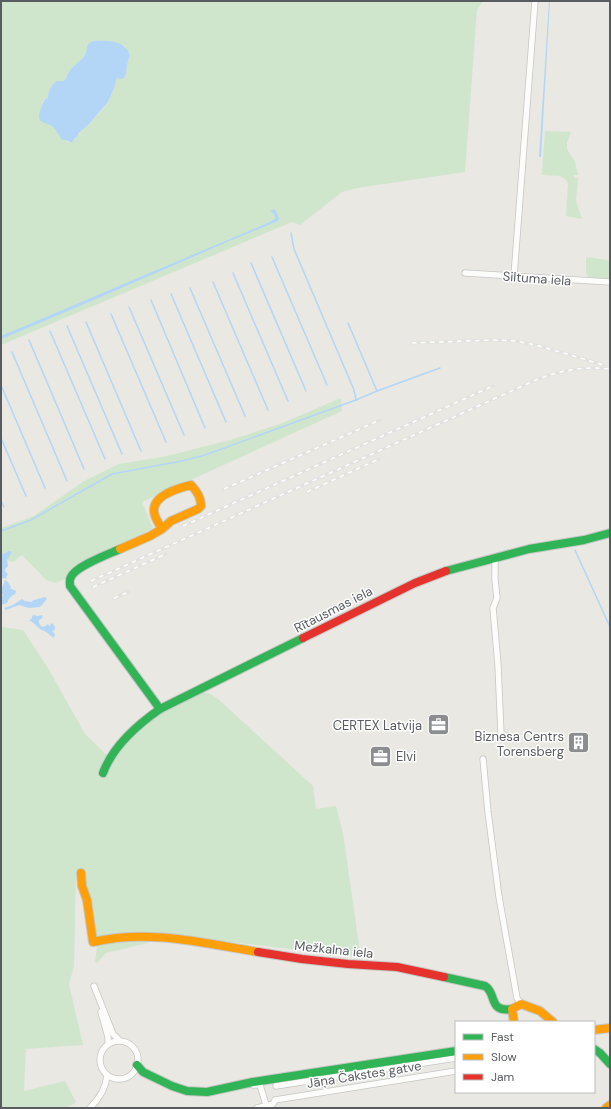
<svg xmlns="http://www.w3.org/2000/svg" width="611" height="1109" font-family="'DM Sans',sans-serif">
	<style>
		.green { fill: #cfe6cd; fill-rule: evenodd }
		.water { fill: #b3d6f6 }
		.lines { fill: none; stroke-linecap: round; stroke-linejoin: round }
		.stream { stroke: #b3d6f6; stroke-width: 1.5 }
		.street-casing { stroke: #c5c6c4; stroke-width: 7 }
		.fast-casing { stroke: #c6c7c6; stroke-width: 10 }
		.slow-casing { stroke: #c6c7c6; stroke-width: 10 }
		.jam-casing { stroke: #c6c7c6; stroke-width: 10 }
		.street { stroke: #fcfcfb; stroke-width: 5.5 }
		.fast { stroke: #30b455; stroke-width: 8 }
		.slow { stroke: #ff9f0a; stroke-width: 8 }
		.jam { stroke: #e5322d; stroke-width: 8 }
		.rail-casing { stroke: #e2e2e1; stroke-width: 3 }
		.rail { stroke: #fff; stroke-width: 1.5; stroke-dasharray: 4.5; stroke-linecap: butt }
		.labels { text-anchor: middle; stroke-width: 3; stroke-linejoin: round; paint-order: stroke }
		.street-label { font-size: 13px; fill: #585c61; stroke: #fff }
		.poi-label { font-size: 13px; fill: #585c61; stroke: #fff; text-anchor: end }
	</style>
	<rect width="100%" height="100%" fill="#e9e8e2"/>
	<g class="green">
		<path d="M1,1H483L477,10L465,172L357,188L342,192L300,225L292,222L1,345ZM118,43L125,46L129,59L127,63L126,76L117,78C113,85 113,94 108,102C99,117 82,128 72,143C59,141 60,131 52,125C49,124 45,123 42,122L39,117C41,111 41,104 44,99L48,98V93L56,81H63L66,79L68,74L85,55L87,52V47Z"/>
		<path d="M545,131L571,132L567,143V149L575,162L578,175H574V178H578L576,201L582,219L566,216L568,183L567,182L566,180L560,176L542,175Z"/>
		<path d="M586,257L607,260L610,262V279L588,277L586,273Z"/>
		<path d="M341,398L342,411L142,502L153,528L129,542L69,573L65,579L55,583L46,580L22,555L13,562L9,561L1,553V528L34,516L84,481L119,464L167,456L230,440L280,424Z"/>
		<path d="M1,627L23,630L48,668L85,734L107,755L154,715L201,693H208L218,699L313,786L316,809L336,806L343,833L360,952L352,956L151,933L148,943L106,953L97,963L95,962L97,946L88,889L83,880L76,874L74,966L69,984L83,1045L26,1049L24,1091L65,1081L76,1102L74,1104L65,1108H1Z"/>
	</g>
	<g class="water">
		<path d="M549,1H550L541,157H539Z"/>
		<path d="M94,41C108,40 125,40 130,55C129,58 128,61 127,65C126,71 128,76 122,79L117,78L114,88L108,102L90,123L79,133L77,137L75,138L72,143C69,142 65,139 62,140C59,136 57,131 53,127C50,124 46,124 42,122C40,121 39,119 39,117C39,113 43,101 45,99L48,98C48,89 51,88 56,81H63L66,79C67,75 69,71 72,68C79,60 87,58 87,47L89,43Z"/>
		<path d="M275,209L279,219L278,221C185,259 94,301 1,339V336L270,222L276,218L273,213L270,211Z"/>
		<path d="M8,551H10L12,552L7,560L8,566L5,569V571L8,574L6,577L7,579L4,578L1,579V554L6,553Z"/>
		<path d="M5,580L7,581L11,587L10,589H12L16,591L15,594C11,596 8,599 7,603L1,605V597L3,595L1,593V587L3,586Z"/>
		<path d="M45,597L47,599L40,607L29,608L19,605L6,610L4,608L13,605L22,599L25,601L31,602L34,600Z"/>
		<path d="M34,615L37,616L43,615L42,618L39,620V623L41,626L44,627L48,624L49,626L52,623L55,627V630L52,631L54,633L55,635L53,638L55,639L46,632L40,629L31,621H29L32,618V616Z"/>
	</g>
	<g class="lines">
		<g class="stream">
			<path d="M291,233L294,249L354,390L356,400"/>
			<path d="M272,257L327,385"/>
			<path d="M251,263L306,391"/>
			<path d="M233,273L288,401"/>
			<path d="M213,282L268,410"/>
			<path d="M190,288L245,416"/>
			<path d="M171,294L226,422"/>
			<path d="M151,300L205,428"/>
			<path d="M129,307L184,435"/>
			<path d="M111,314L166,442"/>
			<path d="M86,322L141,451"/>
			<path d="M348,323L377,391"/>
			<path d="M67,326L122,454"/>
			<path d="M50,331L105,459"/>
			<path d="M29,340L84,469"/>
			<path d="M12,352L67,481"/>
			<path d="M1,385L45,488"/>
			<path d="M1,438L26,496"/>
			<path d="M1,501L4,507"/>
			<path d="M1,531L31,520L112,474L182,461L205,455L356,400L377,391L440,368"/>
			<path d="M575,550L610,627"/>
		</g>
		<defs>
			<g id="street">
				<path d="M465,273L610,282"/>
				<path d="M514,276L535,1"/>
				<path d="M495,558V580L497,598L493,608L498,665L501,734"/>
				<path d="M483,759L488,812L499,897L517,998L521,1004"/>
				<path d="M94,986L113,1034L119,1040"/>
				<path d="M101,1012L108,1037V1043"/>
				<circle cx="119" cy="1060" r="19"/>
				<path d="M253,1085H260L267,1108"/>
				<path d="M276,1086L456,1058"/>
				<path d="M90,1108C99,1099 106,1089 107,1075"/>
				<path d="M257,1108L273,1104L275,1100L456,1071"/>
			</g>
			<g id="fast">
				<path d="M120,549C109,554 76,566 71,577C69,580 70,583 70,586L160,709"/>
				<path d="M446,571L529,549L584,540L610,533"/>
				<path d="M103,773C113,746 137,725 160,709L303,638"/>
				<path d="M444,977L485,986C497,993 488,1013 512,1009"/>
				<path d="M594,1049L600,1053L610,1064"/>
				<path d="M137,1065L143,1072L172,1086L187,1091L207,1092L253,1082L456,1051"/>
			</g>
			<g id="slow">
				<path d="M120,549L150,536L162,529L171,521L198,509L201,506C201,497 197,491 191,485C179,488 153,495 154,511C154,517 159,524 162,529"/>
				<path d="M81,873L82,886L87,900L93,942C149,929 203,943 258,952"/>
				<path d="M514,1022L512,1009L521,1004L540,1011L553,1022"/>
				<path d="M594,1030L610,1028"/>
				<path d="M606,1108L610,1105"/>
			</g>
			<g id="jam">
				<path d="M303,638L415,583L446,571"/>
				<path d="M258,952L302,959L348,964L397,967L444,977"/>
			</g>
		</defs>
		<use href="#street" class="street-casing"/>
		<use href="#fast" class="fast-casing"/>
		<use href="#slow" class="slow-casing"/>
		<use href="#jam" class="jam-casing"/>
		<use href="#street" class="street"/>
		<use href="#fast" class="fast"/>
		<use href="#slow" class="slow"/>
		<use href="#jam" class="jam"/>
		<defs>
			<g id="rail">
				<path d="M412,343L494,340L516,341L536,345L604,365"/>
				<path d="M224,489L380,420"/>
				<path d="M307,492L379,459"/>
				<path d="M183,526L493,386"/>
				<path d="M91,581L538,379C562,370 585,366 610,369"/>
				<path d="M93,587L166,554"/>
				<path d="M114,598L129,592"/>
			</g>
		</defs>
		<use href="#rail" class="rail-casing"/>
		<use href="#rail" class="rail"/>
	</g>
	<defs>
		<symbol id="office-square" viewBox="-11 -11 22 22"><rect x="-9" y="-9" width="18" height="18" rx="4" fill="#8b8d8e" stroke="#fff"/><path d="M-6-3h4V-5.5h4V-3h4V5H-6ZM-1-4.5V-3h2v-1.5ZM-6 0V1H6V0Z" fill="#fff"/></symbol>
		<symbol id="building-square" viewBox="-11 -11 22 22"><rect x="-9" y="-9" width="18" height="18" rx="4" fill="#8b8d8e" stroke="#fff"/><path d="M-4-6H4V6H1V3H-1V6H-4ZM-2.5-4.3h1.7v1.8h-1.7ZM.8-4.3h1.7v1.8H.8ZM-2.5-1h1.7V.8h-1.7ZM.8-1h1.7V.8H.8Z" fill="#fff"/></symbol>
	</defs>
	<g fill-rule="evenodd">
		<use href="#office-square" x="426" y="712" width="25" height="25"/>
		<use href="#building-square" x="566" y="730" width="25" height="25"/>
		<use href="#office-square" x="368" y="744" width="25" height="25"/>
	</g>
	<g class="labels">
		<g class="street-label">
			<text transform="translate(537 278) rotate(4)" y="5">Siltuma iela</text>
			<text transform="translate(333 609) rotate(-27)" y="5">Rītausmas iela</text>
			<text transform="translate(334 949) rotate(6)" y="5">Mežkalna iela</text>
			<text transform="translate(364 1074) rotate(-9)" y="5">Jāņa Čakstes gatve</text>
		</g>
		<g class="poi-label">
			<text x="422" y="730">CERTEX Latvija</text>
			<text x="564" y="741">Biznesa Centrs<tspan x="564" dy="15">Torensberg</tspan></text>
			<text x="396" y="761" text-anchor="start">Elvi</text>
		</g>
	</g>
	<rect width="611" height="1109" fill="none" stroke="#585c61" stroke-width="4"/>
	<rect x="455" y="1021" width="140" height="72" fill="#ffffff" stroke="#bcbec0"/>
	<rect x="463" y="1034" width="20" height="6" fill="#30b455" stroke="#bcbec0"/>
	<text x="491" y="1041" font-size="12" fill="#585c61">Fast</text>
	<rect x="463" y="1054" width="20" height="6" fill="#ff9f0a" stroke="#bcbec0"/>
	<text x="491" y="1061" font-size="12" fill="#585c61">Slow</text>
	<rect x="463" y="1074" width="20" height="6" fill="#e5322d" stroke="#bcbec0"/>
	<text x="491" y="1081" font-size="12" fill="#585c61">Jam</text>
</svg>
